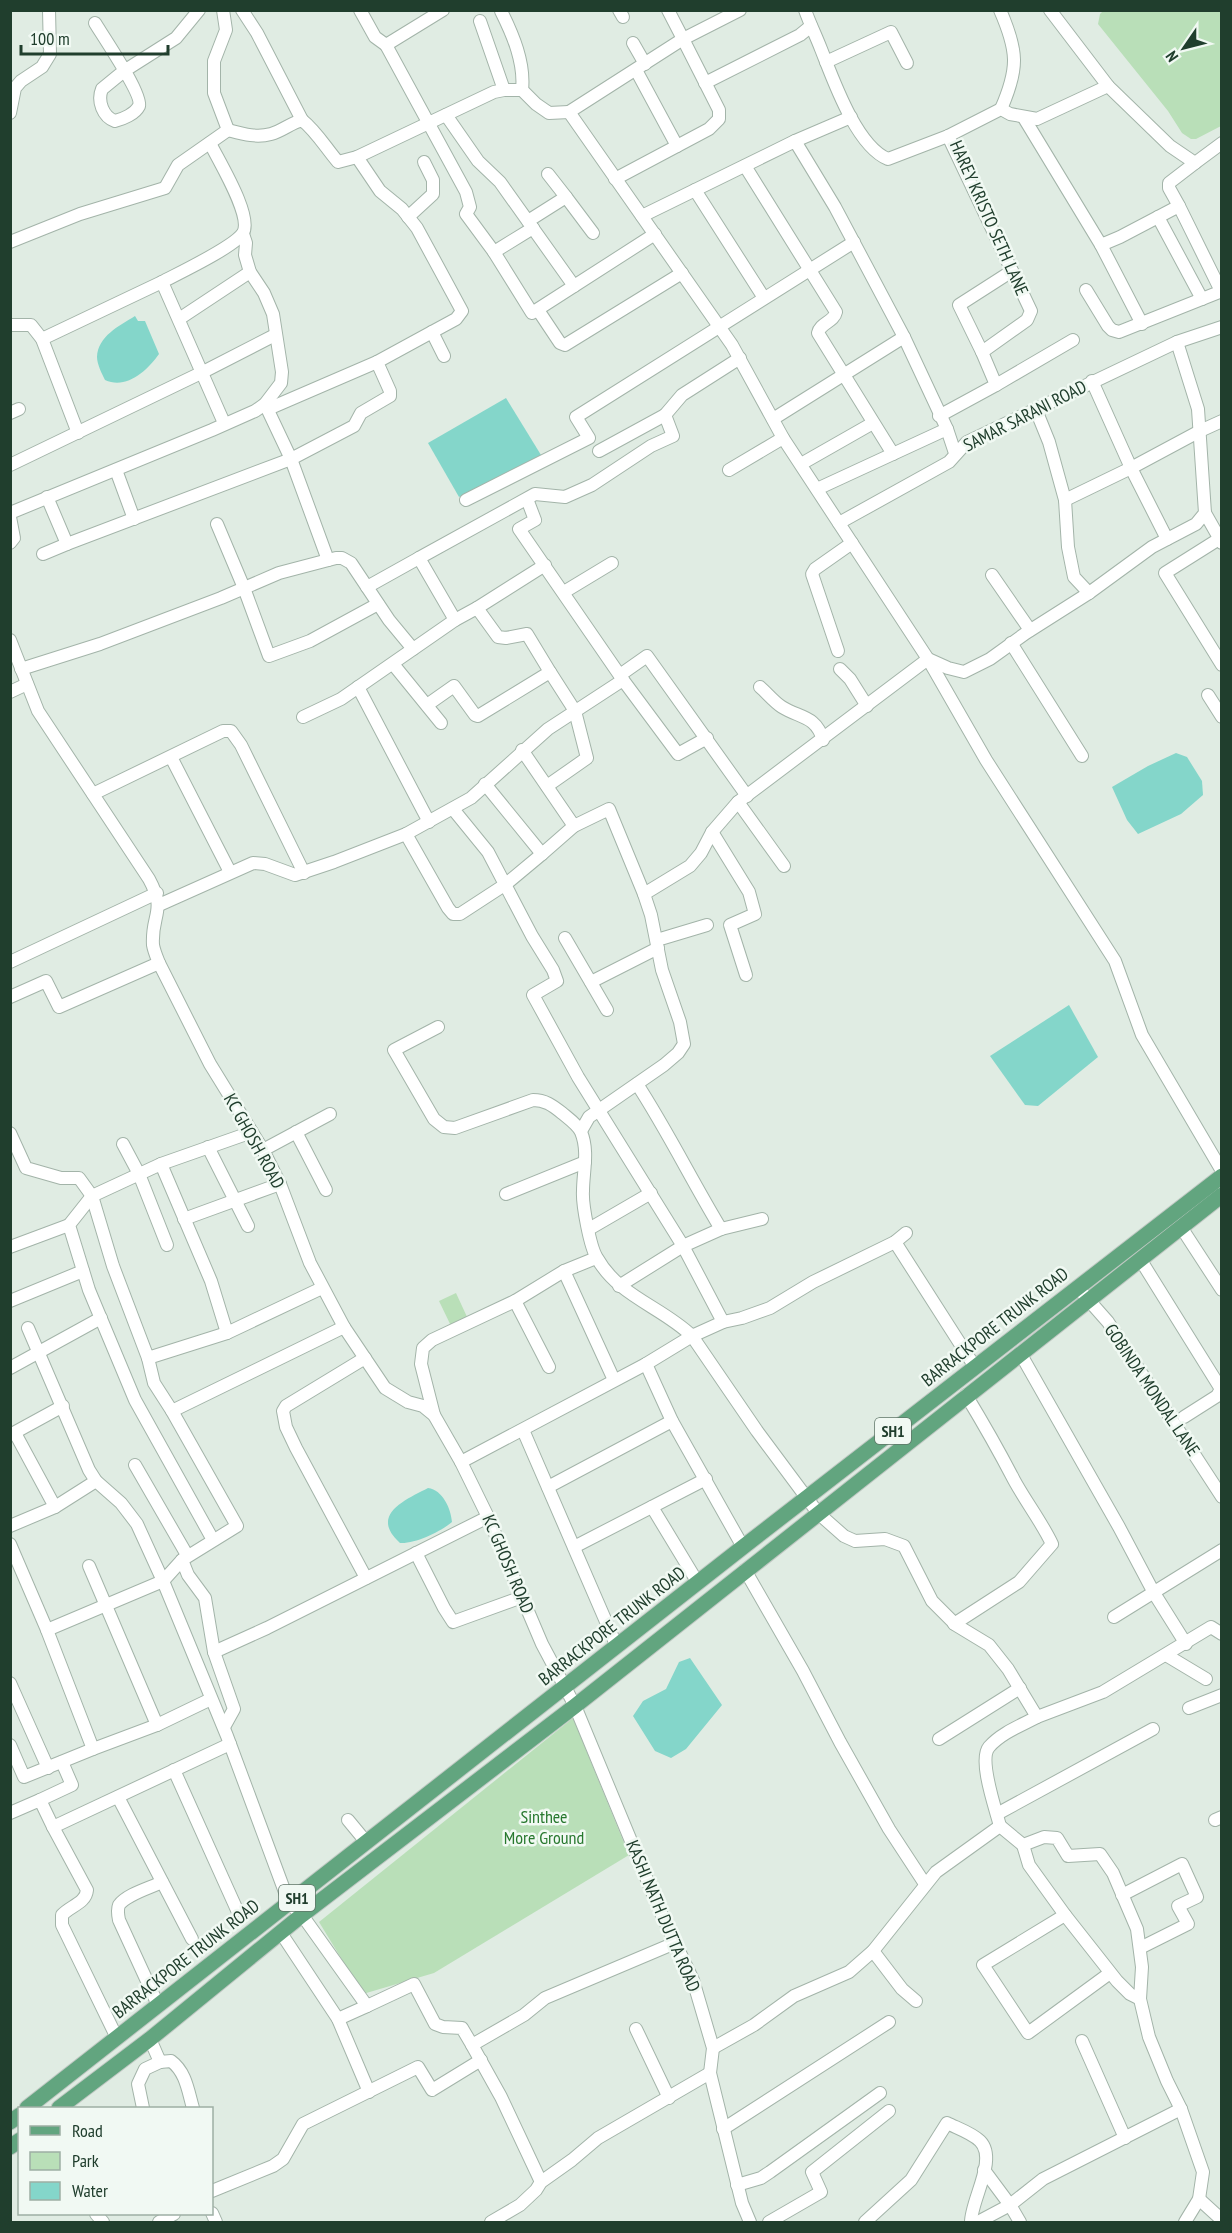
<svg xmlns="http://www.w3.org/2000/svg" width="1232" height="2233" font-family="'PT Sans Narrow',sans-serif">
	<style>
		.green { fill: #b9dfb8 }
		.water { fill: #84d6ca }
		.lines { fill: none; stroke-linecap: round; stroke-linejoin: round }
		.minor-casing { stroke: #a3b4a9; stroke-width: 14 }
		.major-casing { stroke: #c1c9c4; stroke-width: 17 }
		.minor { stroke: #fff; stroke-width: 12 }
		.major { stroke: #62a57f; stroke-width: 15 }
		.labels { text-anchor: middle; stroke-width: 5; stroke-linejoin: round; paint-order: stroke }
		.shield { fill: #f1f9f3; stroke: #5f7668; stroke-width: 1.5 }
		.shield-label { font-size: 16px; font-weight: bold; fill: #203e2d }
		.street-label { font-size: 18px; fill: #203e2d; stroke: #f1f9f3 }
		.park-label { font-size: 18px; fill: #27782e; stroke: #f1f9f3 }
	</style>
	<rect width="100%" height="100%" fill="#e0ece3"/>
	<g class="green">
		<path d="M1104,10L1221,11V126L1196,139H1191L1182,133L1168,111L1098,24L1100,14Z"/>
		<path d="M456,1293L468,1319L452,1328L439,1301Z"/>
		<path d="M573,1718L629,1855L434,1973L363,1994L319,1922Z"/>
	</g>
	<g class="water">
		<path d="M135,316L138,321H145L159,354C147,371 126,390 105,380C102,374 97,364 97,357C98,336 119,326 135,316Z"/>
		<path d="M506,398L541,455L459,497L428,443Z"/>
		<path d="M1176,753L1187,757L1202,781L1203,795L1181,814L1138,834L1127,820L1112,787L1148,766Z"/>
		<path d="M1069,1005L1098,1057L1038,1106L1025,1105L990,1056Z"/>
		<path d="M428,1488C443,1490 451,1509 452,1522C440,1532 415,1544 400,1543C369,1515 405,1500 428,1488Z"/>
		<path d="M690,1658L722,1705L686,1749L671,1758L655,1751L633,1716L643,1701L666,1689L679,1662Z"/>
	</g>
	<g class="lines">
		<defs>
			<g id="minor">
				<path d="M242,10L257,33L302,120"/>
				<path d="M360,10L375,37L386,45L443,10"/>
				<path d="M619,10L623,17"/>
				<path d="M668,10L683,39L569,112L732,345L783,438L928,659L986,760L1115,961L1142,1035L1222,1171"/>
				<path d="M805,10C810,24 816,36 821,49C833,79 856,146 888,159L948,136L1001,109L1010,114L1037,119L1108,86L1170,146L1195,163L1222,143"/>
				<path d="M1000,10C1018,51 1019,68 1001,109"/>
				<path d="M1050,10L1108,86"/>
				<path d="M501,11C513,35 525,63 522,90"/>
				<path d="M480,21L504,90"/>
				<path d="M95,23C103,36 143,95 139,106C135,114 123,119 115,121C103,117 97,101 102,89L124,71L176,38L199,10"/>
				<path d="M633,43L645,64"/>
				<path d="M386,45L466,192L470,207L466,214L494,252L532,313L655,234"/>
				<path d="M826,62L891,32L907,63"/>
				<path d="M636,70L677,146"/>
				<path d="M705,83L800,35L811,26"/>
				<path d="M10,113L15,88L21,81L42,67L50,54L49,10"/>
				<path d="M446,115L478,161L500,182L574,286"/>
				<path d="M1024,118L1101,245L1120,237L1179,206L1221,291"/>
				<path d="M228,130C243,134 256,138 271,134C282,131 291,123 302,120C316,131 326,148 338,162L357,157L494,92L504,90H522L536,104L549,113L569,112"/>
				<path d="M795,141L851,117"/>
				<path d="M210,143C218,160 253,216 243,233C234,247 179,273 162,282L224,423"/>
				<path d="M357,157L380,191L402,209L417,228L462,311L456,319L432,332L444,356"/>
				<path d="M745,166L836,312C834,322 820,323 818,333L893,454"/>
				<path d="M615,179L709,129L719,119V110L683,39L740,10"/>
				<path d="M695,190L764,298"/>
				<path d="M566,197L593,233"/>
				<path d="M1179,206L1169,188V183L1195,163"/>
				<path d="M642,216L795,141L835,207L904,337"/>
				<path d="M408,217L433,194V180L424,162"/>
				<path d="M1158,217L1202,299"/>
				<path d="M528,221L566,197L548,174"/>
				<path d="M10,242L80,214L165,188L178,165L228,130L214,93V61L226,30L223,10"/>
				<path d="M1101,245L1142,324"/>
				<path d="M494,252L533,228"/>
				<path d="M1086,290L1108,326L1112,330L1119,332L1222,291"/>
				<path d="M538,310L560,343L565,345L682,273"/>
				<path d="M179,319L250,272"/>
				<path d="M10,325H31L42,339L78,433"/>
				<path d="M42,339L162,282"/>
				<path d="M982,352L959,305L1012,271"/>
				<path d="M1092,381L1131,468L1167,539"/>
				<path d="M996,385L1073,340"/>
				<path d="M265,404L291,459L354,426L361,413L390,396V391L377,362L432,332"/>
				<path d="M268,409L377,362"/>
				<path d="M1036,410L1049,442L1065,500L1068,547L1074,577L1089,593"/>
				<path d="M10,413L19,409"/>
				<path d="M939,416L996,385L982,352L1027,320L1031,311L948,136"/>
				<path d="M773,419L904,337L947,429L955,453"/>
				<path d="M599,451L665,415"/>
				<path d="M801,464L873,423"/>
				<path d="M10,465L203,372L275,335"/>
				<path d="M116,470L134,519"/>
				<path d="M729,470L783,438"/>
				<path d="M817,489L947,429"/>
				<path d="M47,497L67,544L291,459L328,560"/>
				<path d="M527,499L535,520L519,529L623,680"/>
				<path d="M466,500L589,438L576,417L854,242"/>
				<path d="M1065,500L1131,468L1200,431L1222,421"/>
				<path d="M10,513L212,430L255,411L265,404L281,383L282,372L273,314L264,293L250,272L245,255L246,243L243,234"/>
				<path d="M1205,513L1222,543"/>
				<path d="M10,517L14,538L10,543"/>
				<path d="M839,523L949,462L967,442L1177,342L1222,327"/>
				<path d="M217,524L244,588L269,656L310,641L378,604"/>
				<path d="M1219,539L1165,573L1222,665"/>
				<path d="M43,554L67,544"/>
				<path d="M992,575L1030,630"/>
				<path d="M367,587L419,558"/>
				<path d="M564,592L612,563"/>
				<path d="M477,608L545,565"/>
				<path d="M10,640L38,711L149,879C167,912 151,914 153,945C154,951 157,958 159,963L210,1064L263,1150L280,1184L310,1263L344,1327L385,1388L408,1402L423,1406L434,1415L461,1462L488,1517L542,1644L575,1706L660,1911L693,1980L713,2048L710,2073L742,2203L750,2222"/>
				<path d="M1011,643L1082,756"/>
				<path d="M838,651L812,574L815,569L852,543"/>
				<path d="M393,664L441,723"/>
				<path d="M21,669L100,644L221,598L279,573L336,558H342L351,563L389,620L413,649"/>
				<path d="M840,669L850,679L867,706"/>
				<path d="M620,675L647,656L747,796"/>
				<path d="M358,687L429,822"/>
				<path d="M760,687C767,693 774,702 782,707C799,718 816,715 823,740"/>
				<path d="M10,692L27,684"/>
				<path d="M1208,695L1222,717"/>
				<path d="M427,705L454,686L475,715L478,716L550,672L527,634L506,638L498,637L477,608L455,620"/>
				<path d="M303,717L341,699L455,620L419,558L535,494L565,497L592,485L651,446L673,436L665,415L682,395L740,358"/>
				<path d="M522,750L574,826"/>
				<path d="M171,757L230,872"/>
				<path d="M485,784L542,854L574,826L609,809L644,894"/>
				<path d="M547,786L587,758L575,711L550,672"/>
				<path d="M93,794L223,731H231L241,745L304,873"/>
				<path d="M738,802L784,866"/>
				<path d="M453,809L488,852L532,936L553,970L557,981L533,995L578,1077L683,1246L723,1322"/>
				<path d="M712,832L749,892L755,914L730,925L746,975"/>
				<path d="M406,834L448,908L453,914H460L506,884L542,854"/>
				<path d="M159,905L253,863L265,864L295,875L334,862L406,834L471,798L548,729L623,680L678,754L707,738"/>
				<path d="M565,938L607,1010"/>
				<path d="M657,940L707,925"/>
				<path d="M10,962L157,893"/>
				<path d="M591,982L658,948"/>
				<path d="M10,997L46,981L59,1007L159,963"/>
				<path d="M438,1027L394,1050L434,1119L444,1127L455,1128L533,1100C545,1100 552,1105 562,1113C568,1118 578,1125 581,1132C589,1151 583,1172 583,1191C582,1204 590,1247 597,1258C618,1296 662,1307 692,1336L723,1322L742,1318L770,1308L813,1282L895,1242L906,1233"/>
				<path d="M637,1084C667,1130 692,1181 721,1229"/>
				<path d="M581,1131L589,1117L664,1065L678,1053L684,1044L680,1022L662,970L651,915L644,894L690,866L701,853L712,832L738,802L928,659L948,668L964,672L990,659L1026,633L1089,593L1152,547L1196,524L1205,513L1198,409L1177,342"/>
				<path d="M296,1132L326,1190"/>
				<path d="M10,1133L26,1168L61,1178H79L92,1196L161,1164L211,1281L227,1333L322,1288"/>
				<path d="M123,1144L139,1174L167,1245"/>
				<path d="M208,1147L248,1226"/>
				<path d="M263,1150L330,1114"/>
				<path d="M161,1164L252,1132"/>
				<path d="M506,1194L585,1162"/>
				<path d="M92,1196L69,1225L89,1290L135,1400L213,1540"/>
				<path d="M92,1196L113,1266L148,1358L227,1333"/>
				<path d="M184,1219L280,1184"/>
				<path d="M1181,1227L1222,1290"/>
				<path d="M589,1229L651,1193"/>
				<path d="M895,1242L975,1367"/>
				<path d="M10,1247L69,1225"/>
				<path d="M596,1258L564,1271L614,1380"/>
				<path d="M1140,1259L1221,1389L1217,1396L1184,1417"/>
				<path d="M619,1286L683,1246L721,1229L762,1219"/>
				<path d="M1078,1288L1108,1322L1222,1497"/>
				<path d="M10,1301L83,1271"/>
				<path d="M515,1301L549,1367"/>
				<path d="M28,1328L89,1470L96,1481L121,1503L137,1524L163,1581L227,1736L289,1903L302,1915L367,2006L414,1984L435,2024L443,2027L462,2028L472,2045"/>
				<path d="M1020,1353L1119,1527L1154,1593L1186,1644"/>
				<path d="M148,1358L154,1383L172,1411L344,1327"/>
				<path d="M365,1358L286,1406L283,1411L286,1427L296,1448L366,1578"/>
				<path d="M646,1364L672,1421L743,1547"/>
				<path d="M10,1368L101,1318"/>
				<path d="M172,1411L237,1526L182,1560L188,1575L205,1598L214,1652L234,1709L224,1727"/>
				<path d="M434,1415L421,1364L423,1348L432,1340L515,1301L564,1271"/>
				<path d="M523,1430L617,1647"/>
				<path d="M15,1433L55,1507"/>
				<path d="M10,1435L63,1406"/>
				<path d="M461,1462L646,1364L692,1336L757,1431L818,1513L844,1536L855,1541L885,1539L904,1546L932,1601L956,1625L989,1645L1008,1669L1037,1717L1103,1692L1211,1627L1222,1634"/>
				<path d="M135,1465L187,1555"/>
				<path d="M548,1487L672,1421"/>
				<path d="M652,1507L698,1583"/>
				<path d="M10,1526L55,1507L96,1481"/>
				<path d="M10,1544L47,1630L93,1749L157,1725L211,1699"/>
				<path d="M574,1547L706,1479"/>
				<path d="M416,1553L444,1608L453,1622L522,1597"/>
				<path d="M89,1566L157,1725"/>
				<path d="M745,1570L803,1671L840,1742L889,1829L925,1884"/>
				<path d="M1114,1617L1222,1550"/>
				<path d="M954,1624L1019,1582L1052,1544C1041,1521 1026,1502 1014,1480C999,1451 983,1423 966,1395"/>
				<path d="M47,1630L163,1581L182,1560"/>
				<path d="M214,1652L267,1628L488,1517"/>
				<path d="M1166,1655L1206,1679"/>
				<path d="M10,1683L48,1768"/>
				<path d="M1189,1708L1222,1695"/>
				<path d="M939,1739L1020,1688"/>
				<path d="M10,1745L24,1777L93,1749"/>
				<path d="M174,1770L237,1910"/>
				<path d="M118,1797L192,1939"/>
				<path d="M40,1800L72,1785L62,1762"/>
				<path d="M10,1813L40,1800L53,1827L230,1744"/>
				<path d="M997,1814L1153,1729"/>
				<path d="M348,1820L367,1843"/>
				<path d="M1215,1820L1222,1817"/>
				<path d="M1000,1826L1023,1845L1044,1837L1057,1838L1068,1856L1100,1854L1113,1873L1137,1929L1142,1967L1140,1999L1149,2037L1167,2081L1181,2109L1203,2172L1199,2199L1185,2222"/>
				<path d="M53,1827L87,1890C86,1903 70,1906 62,1915V1925L117,2038"/>
				<path d="M1023,1845L1029,1865L1065,1915L1117,1981L1130,1994L1140,1999"/>
				<path d="M1122,1895L1182,1864L1197,1897L1178,1906L1188,1924L1140,1948"/>
				<path d="M1065,1915L983,1965L1028,2033L1110,1973"/>
				<path d="M281,1933L338,2019L369,2092"/>
				<path d="M873,1951L902,1989L916,2001"/>
				<path d="M158,2005L119,1920C118,1915 117,1910 119,1905C127,1894 150,1888 162,1882"/>
				<path d="M338,2019L367,2006"/>
				<path d="M636,2029L669,2098"/>
				<path d="M150,2039L160,2062L171,2061C186,2072 188,2091 193,2108"/>
				<path d="M1082,2041L1125,2138"/>
				<path d="M713,2048L754,2025L794,1996L849,1972L873,1951L936,1872L1000,1826C996,1810 978,1760 989,1747C1001,1733 1022,1725 1037,1717"/>
				<path d="M143,2108L138,2084L145,2069L160,2062"/>
				<path d="M723,2129L889,2022"/>
				<path d="M984,2170L1010,2205L1020,2222"/>
				<path d="M541,2182L501,2097L472,2045L524,2015L545,1998L675,1943"/>
				<path d="M737,2185L761,2178L770,2172L880,2093"/>
				<path d="M212,2191L273,2166L283,2159L303,2124L418,2067L432,2090L481,2060"/>
				<path d="M1199,2199L1222,2220"/>
				<path d="M212,2213L216,2222"/>
				<path d="M96,2214L103,2222"/>
				<path d="M159,2222L174,2214"/>
				<path d="M491,2222L520,2205L536,2190L541,2182L572,2160L598,2138L710,2073"/>
				<path d="M769,2222L821,2192L812,2172L889,2111"/>
				<path d="M865,2222L911,2180L947,2123C957,2128 972,2133 980,2141C998,2159 971,2200 971,2222"/>
				<path d="M978,2222L1010,2205L1043,2179L1181,2109"/>
			</g>
			<g id="major">
				<path d="M27,2108L743,1547L1222,1176"/>
				<path d="M59,2108L150,2039L302,1915L575,1706L1222,1195"/>
				<path d="M10,2122L20,2115"/>
				<path d="M10,2147L20,2140"/>
			</g>
		</defs>
		<use href="#minor" class="minor-casing"/>
		<use href="#major" class="major-casing"/>
		<use href="#minor" class="minor"/>
		<use href="#major" class="major"/>
	</g>
	<g class="labels">
		<g class="shield">
			<rect x="875" y="1418" width="36" height="26" rx="4.5"/>
			<rect x="279" y="1885" width="36" height="26" rx="4.5"/>
		</g>
		<g class="shield-label">
			<text x="893" y="1437">SH1</text>
			<text x="297" y="1904">SH1</text>
		</g>
		<g class="street-label">
			<text transform="translate(989 218) rotate(66)" y="6">HAREY KRISTO SETH LANE</text>
			<text transform="translate(1025 416) rotate(-27)" y="6">SAMAR SARANI ROAD</text>
			<text transform="translate(254 1141) rotate(61)" y="6">KC GHOSH ROAD</text>
			<text transform="translate(995 1327) rotate(-38)" y="6">BARRACKPORE TRUNK ROAD</text>
			<text transform="translate(1152 1390) rotate(56)" y="6">GOBINDA MONDAL LANE</text>
			<text transform="translate(508 1564) rotate(67)" y="6">KC GHOSH ROAD</text>
			<text transform="translate(612 1626) rotate(-38)" y="6">BARRACKPORE TRUNK ROAD</text>
			<text transform="translate(663 1916) rotate(67)" y="6">KASHI NATH DUTTA ROAD</text>
			<text transform="translate(186 1959) rotate(-38)" y="6">BARRACKPORE TRUNK ROAD</text>
		</g>
		<g class="park-label">
			<text x="544" y="1823">Sinthee<tspan x="544" dy="21">More Ground</tspan></text>
		</g>
	</g>
	<rect width="1232" height="2233" fill="none" stroke="#203e2d" stroke-width="24"/>
	<rect x="18" y="2107" width="195" height="108" fill="#f1f9f3" stroke="#9daea4" stroke-width="1.5"/>
	<rect x="30" y="2126" width="30" height="9" fill="#62a57f" stroke="#9daea4" stroke-width="1.5"/>
	<text x="72" y="2137" font-size="18" fill="#203e2d">Road</text>
	<rect x="30" y="2152" width="30" height="18" fill="#b9dfb8" stroke="#9daea4" stroke-width="1.5"/>
	<text x="72" y="2167" font-size="18" fill="#203e2d">Park</text>
	<rect x="30" y="2182" width="30" height="18" fill="#84d6ca" stroke="#9daea4" stroke-width="1.5"/>
	<text x="72" y="2197" font-size="18" fill="#203e2d">Water</text>
	<g transform="translate(1184 48) rotate(235)" stroke="#f1f9f3" stroke-width="4.5" paint-order="stroke">
	<path d="M0-4.5L10 22L0 15L-10 22Z" fill="#203e2d"/>
	<text y="-9" font-size="16" font-weight="bold" text-anchor="middle" fill="#203e2d">N</text>
	</g>
	<path d="M21 45v9h147v-9" fill="none" stroke="#203e2d" stroke-width="3"/>
	<text x="30" y="45" font-size="18" fill="#203e2d" stroke="#f1f9f3" stroke-width="4.5" paint-order="stroke">100 m</text>
</svg>
